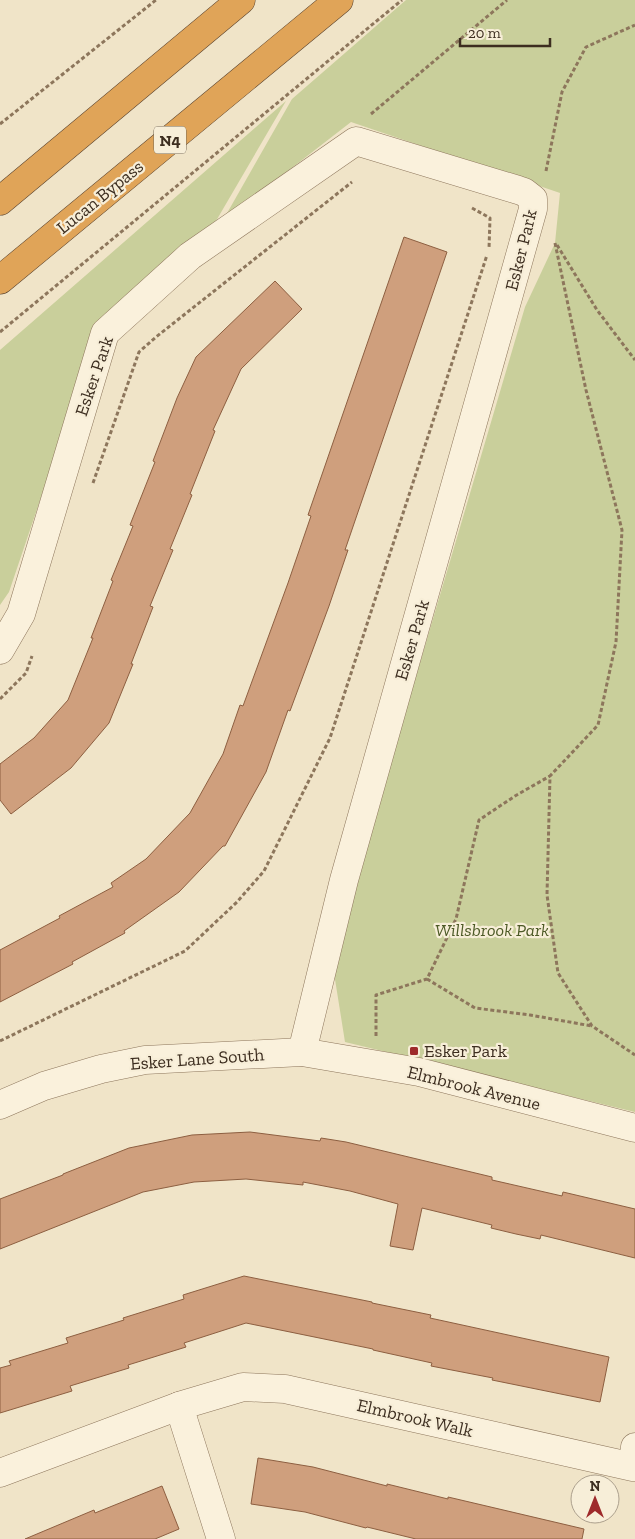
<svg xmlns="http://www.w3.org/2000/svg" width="635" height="1539" font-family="'Zilla Slab',serif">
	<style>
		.green { fill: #c9cf9b }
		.building { fill: #cf9f7d; stroke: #8d5f41 }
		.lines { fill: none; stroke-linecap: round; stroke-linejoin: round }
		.minor-casing { stroke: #8d765c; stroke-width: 29 }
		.highway-casing { stroke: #5b4430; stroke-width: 29 }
		.path { stroke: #8d765c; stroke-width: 3; stroke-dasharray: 4 2.5; stroke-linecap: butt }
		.minor { stroke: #faf1dc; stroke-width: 28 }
		.highway { stroke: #e0a458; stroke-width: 28 }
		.poi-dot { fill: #9e2a2b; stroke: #f7eed8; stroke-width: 2 }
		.labels { text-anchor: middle; stroke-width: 4.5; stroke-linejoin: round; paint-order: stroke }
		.shield { fill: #f7eed8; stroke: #756857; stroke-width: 1 }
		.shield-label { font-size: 16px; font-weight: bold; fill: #3d2e20 }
		.street-label { font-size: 18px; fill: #3d2e20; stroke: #f7eed8 }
		.park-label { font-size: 18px; font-style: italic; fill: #4d5a26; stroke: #f7eed8 }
		.poi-label { font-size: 18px; fill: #3d2e20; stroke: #f7eed8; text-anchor: start }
	</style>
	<rect width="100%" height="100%" fill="#f0e4c8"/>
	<g class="green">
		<path d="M406,0H635V1112L345,1042L334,973L381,795L525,307L555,243L560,193L351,122L222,222L292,99Z"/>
		<path d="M286,101L216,221L98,329L9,592L0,605V350Z"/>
	</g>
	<g class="building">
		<path d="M404,237L447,252L345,550H348L329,606L290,711L288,710L266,772L225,846H223L179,892L124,931L125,933L72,962L73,964L0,1002V950L60,918L59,916L113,887L111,883L146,859L190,813L223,754L240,705L243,706L288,583L311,516L308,515Z"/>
		<path d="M275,281L302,309L241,369L213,430L215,431L190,494L192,495L170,549L173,550L150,606L153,607L131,664H133L109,723L71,768L11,814L0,800V764L34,738L68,700L93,638H91L113,581L111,580L133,526L130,525L155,462L153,461L177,398L196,357Z"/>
		<path d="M250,1132L320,1141L321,1138L346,1142L492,1177V1180L562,1196L563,1192L635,1209V1258L541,1235L540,1239L516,1234L491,1228L492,1225L422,1208L413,1250L390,1246L398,1204L350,1191L303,1182V1185L246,1179L194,1182L143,1192L0,1249V1199L63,1175V1174L129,1148L192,1135Z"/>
		<path d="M244,1276L372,1302V1303L431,1315L430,1318L609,1357L600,1402L492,1380L493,1378L431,1366L432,1363L373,1350V1349L246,1323L184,1343L186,1347L128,1365L129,1368L70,1386L72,1391L0,1413V1368L11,1365L9,1361L68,1343L66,1338L124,1320L123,1318L184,1299L183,1295Z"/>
		<path d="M258,1458L313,1467L387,1486V1484L448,1499V1497L584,1529L582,1539H416L367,1527L366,1528L305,1512L251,1504Z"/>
		<path d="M162,1486L179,1529L155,1539H25L94,1510L95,1513Z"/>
	</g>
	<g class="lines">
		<defs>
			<g id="minor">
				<path d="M0,650L21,614L105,333L190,256L356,141L518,190L524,192L533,199V209L344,880L302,1052"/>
				<path d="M0,1105L44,1086L101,1069L145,1060L302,1052L419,1072L635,1128"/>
				<path d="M179,1406L221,1539"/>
				<path d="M0,1473L179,1406L243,1387L285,1389L633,1467L635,1447"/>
			</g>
			<g id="highway">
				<path d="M0,201L241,0"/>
				<path d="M0,280L339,0"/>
			</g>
		</defs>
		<use href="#minor" class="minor-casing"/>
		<use href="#highway" class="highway-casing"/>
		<g class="path">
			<path d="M371,114L507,0"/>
			<path d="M0,124L156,0"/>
			<path d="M546,171L562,92L586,47L635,25"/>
			<path d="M472,208L490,218L489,249"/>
			<path d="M555,243L586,390L622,530L616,642L598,725L550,776L547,895L558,973L592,1026L635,1055"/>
			<path d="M557,245L597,310L635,360"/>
			<path d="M0,332L402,0"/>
			<path d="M93,483L139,352L156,337L352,182"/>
			<path d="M0,699L26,673L32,656"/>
			<path d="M427,979L475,1008L530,1015L592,1026"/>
			<path d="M376,1036V995L427,979L456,919L479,820L515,796L550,776"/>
			<path d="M0,1041L185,951L237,902L264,871L330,738L487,255"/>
		</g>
		<use href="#minor" class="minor"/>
		<use href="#highway" class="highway"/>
	</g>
	<rect class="poi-dot" x="409" y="1046" width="10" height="10" rx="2.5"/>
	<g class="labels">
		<rect class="shield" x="154" y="126.5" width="32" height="27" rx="4"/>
		<g class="shield-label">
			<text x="170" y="146">N4</text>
		</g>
		<g class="street-label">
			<text transform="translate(100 197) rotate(-39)" y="6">Lucan Bypass</text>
			<text transform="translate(521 250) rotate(-76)" y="6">Esker Park</text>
			<text transform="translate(94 376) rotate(-71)" y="6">Esker Park</text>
			<text transform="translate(412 640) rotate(-74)" y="6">Esker Park</text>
			<text transform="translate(197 1059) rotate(-4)" y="6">Esker Lane South</text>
			<text transform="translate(474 1088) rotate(14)" y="6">Elmbrook Avenue</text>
			<text transform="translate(415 1418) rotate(13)" y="6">Elmbrook Walk</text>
		</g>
		<g class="park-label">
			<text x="492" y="936">Willsbrook Park</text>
		</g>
		<g class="poi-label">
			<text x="424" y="1057">Esker Park</text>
		</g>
	</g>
	<g transform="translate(595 1499)"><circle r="24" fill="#f7eed8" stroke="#ada18e"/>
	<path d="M0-4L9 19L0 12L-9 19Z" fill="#9e2a2b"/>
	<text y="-8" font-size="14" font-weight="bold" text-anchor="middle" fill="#3d2e20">N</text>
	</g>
	<path d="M460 38v8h90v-8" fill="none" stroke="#3d2e20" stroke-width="2.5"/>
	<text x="468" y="38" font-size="15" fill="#3d2e20" stroke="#f7eed8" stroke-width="4" paint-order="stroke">20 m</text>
</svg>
